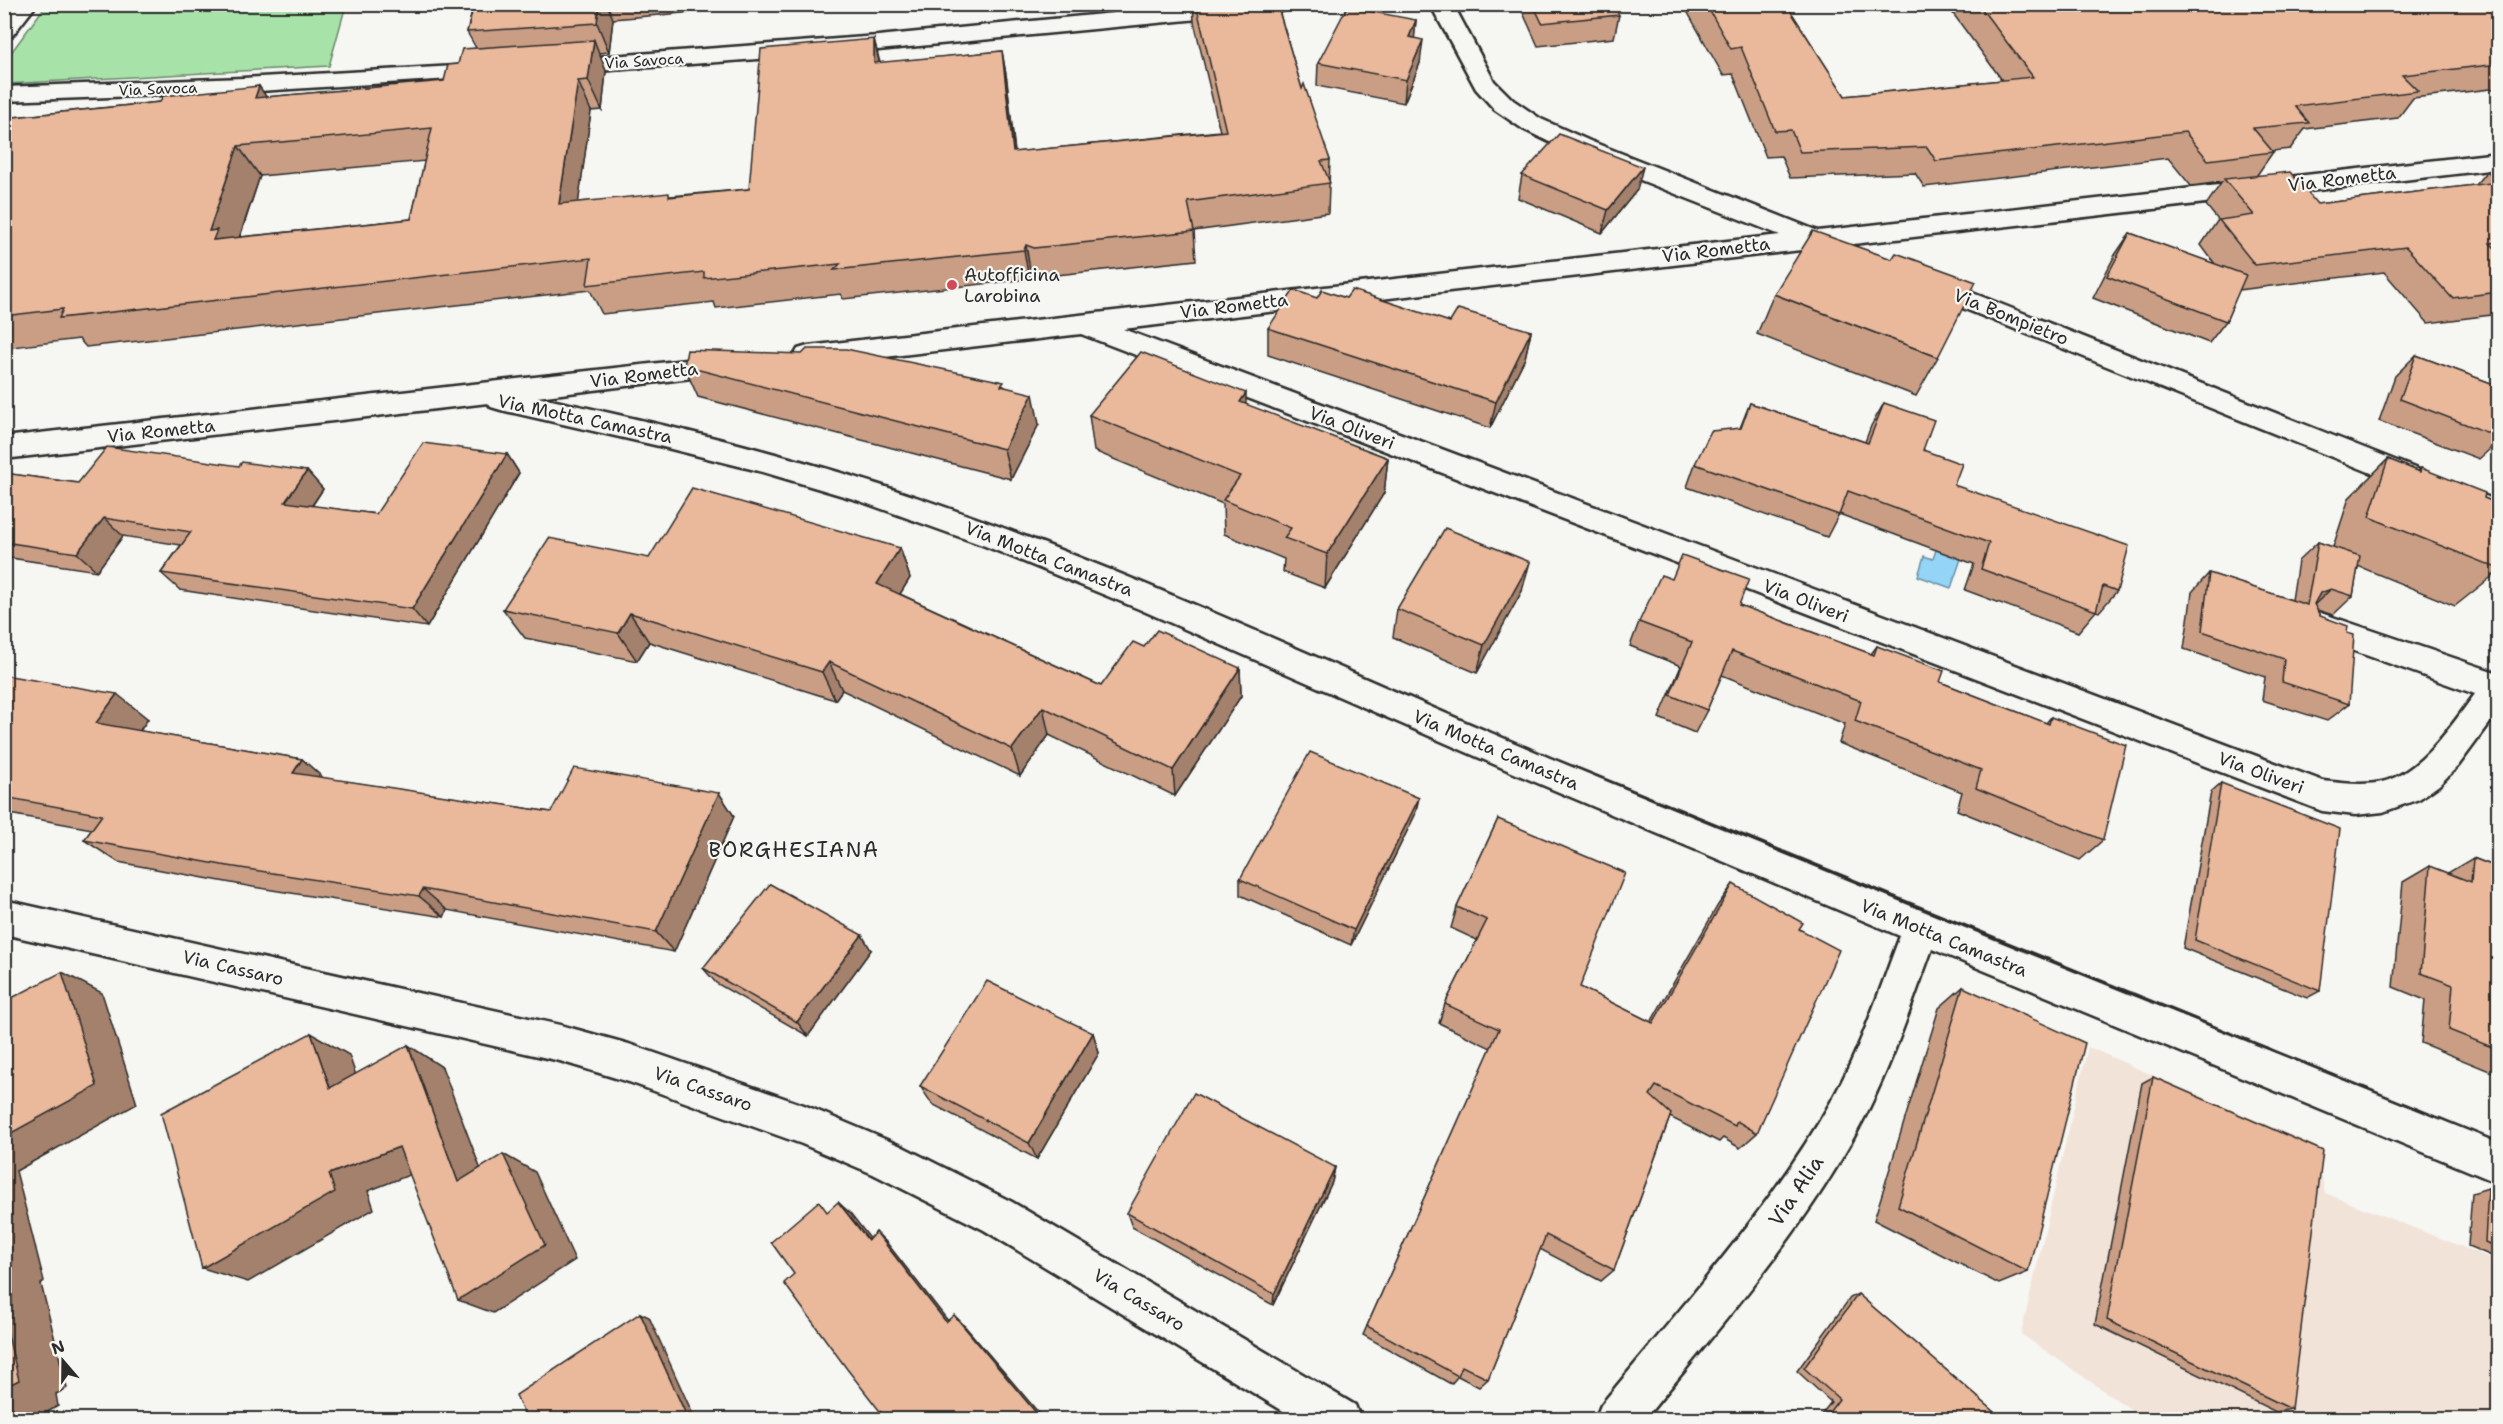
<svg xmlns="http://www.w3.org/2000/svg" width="2503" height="1424" font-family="'Shantell Sans',sans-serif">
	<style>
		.built { fill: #f2e3d8 }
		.green { fill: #a7e3a9; stroke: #69876a; stroke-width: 1.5 }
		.water { fill: #94d4f6; stroke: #6a90a5; stroke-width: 1.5 }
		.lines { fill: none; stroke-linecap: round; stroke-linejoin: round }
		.minor-casing { stroke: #2b2b2b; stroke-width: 5 }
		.minor { fill: #f6f6f2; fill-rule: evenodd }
		.wall { fill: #c99e85; stroke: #2b2b2b; stroke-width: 1.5; fill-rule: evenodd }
		.shaded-wall { fill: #a4816c; stroke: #2b2b2b; stroke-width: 1.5 }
		.building { fill: #eab89b; stroke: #2b2b2b; stroke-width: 1.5; fill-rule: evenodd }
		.poi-dot { fill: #d1495b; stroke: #f6f6f2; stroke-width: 2 }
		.labels { text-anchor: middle; stroke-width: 4.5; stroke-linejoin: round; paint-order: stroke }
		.far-street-label { font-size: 15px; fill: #2b2b2b; stroke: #f6f6f2 }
		.street-label { font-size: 18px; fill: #2b2b2b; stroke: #f6f6f2 }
		.poi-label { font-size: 18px; fill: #2b2b2b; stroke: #f6f6f2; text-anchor: start }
		.quarter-label { font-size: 21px; letter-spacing: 1.5px; fill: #2b2b2b; stroke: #f6f6f2 }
		.near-street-label { font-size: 21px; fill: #2b2b2b; stroke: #f6f6f2 }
	</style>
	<rect width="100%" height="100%" fill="#f6f6f2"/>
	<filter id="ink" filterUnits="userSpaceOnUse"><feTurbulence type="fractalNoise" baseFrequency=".0167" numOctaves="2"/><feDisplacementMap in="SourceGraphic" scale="12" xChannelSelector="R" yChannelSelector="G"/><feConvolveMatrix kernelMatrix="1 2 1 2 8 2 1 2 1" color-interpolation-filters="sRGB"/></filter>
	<g filter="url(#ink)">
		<path class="built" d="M2088,1047L2316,1146L2325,1193L2498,1261V1419H2145L2021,1334Z"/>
		<path class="green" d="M46,5V4L346,5L329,66L5,84V61Z"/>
		<path class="water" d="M1937,547L1962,556L1951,588L1918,576L1924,556L1933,559Z"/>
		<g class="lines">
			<defs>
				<g id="minor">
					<path d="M14,4H37L12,36L4,38V16Z"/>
					<path d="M1205,4H1292L1289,9L1281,11L878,50L558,74L550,72L546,67L550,62L558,60L878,36Z"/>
					<path d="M1430,4H1453L1494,81L1513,100L1541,119L1590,141L1818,231L2498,153V169L1123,329L2323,781C2342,783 2363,786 2382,782C2421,773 2453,723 2475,694L2301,632L2296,623L2301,614L2312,610L2498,673V712L2458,766L2439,785L2419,799L2383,812L2355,815L2322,811L1081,334L808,366L798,363L794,356L798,349L808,346L1780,235L1572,153L1523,129L1495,110L1476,89Z"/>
					<path d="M491,64L499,66L503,71L499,76L243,92L4,101V87L243,78Z"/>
					<path d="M1927,275L2498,501V524L1918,290L1914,284L1918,278Z"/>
					<path d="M730,355L740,358L744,365L740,372L537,397C668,425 798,456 925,500C1138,573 1342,671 1550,758C1865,889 2182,1015 2498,1143V1183L1932,949C1910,1009 1890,1070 1860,1126C1803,1233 1720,1326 1644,1420H1595L1601,1405C1681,1307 1769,1211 1832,1100C1861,1048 1879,991 1900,936L1521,776L1139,609L985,546L857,500L763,472L659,446L501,410L491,407L488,403L4,459V437Z"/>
					<path d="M4,900L560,1025L629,1044L804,1105L901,1146L1012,1202L1355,1405L1361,1420H1298L984,1230L873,1174L802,1144L629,1082L560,1061L4,934Z"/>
				</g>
			</defs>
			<use href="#minor" class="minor-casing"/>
			<use href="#minor" class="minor"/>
		</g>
		<g class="wall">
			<path d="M474,4H729V9L613,19L609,52L599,53L606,71L602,110L591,111L578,202L670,196L749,189L874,39L880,63L1002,51L1007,81L1015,152L1220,131L1194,22L1193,4H1277L1302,89L1330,160L1328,213L1194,231L1196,260L1038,277L1031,275L1029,279L843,299L841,294L716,308L714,302L602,314L590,290L86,347L79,339L4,348V118L160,102L259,86L266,97L444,81L458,64L476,48L467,32ZM425,161L411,219L240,237L260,176Z"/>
			<path d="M1519,4H1613L1619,15L1614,38L1538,46Z"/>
			<path d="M1683,4H1786L1845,96L2002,80L1946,4H2499V88L2413,98L2398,118L2305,129L2290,149L2272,151L2273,152L2257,175L2317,204L2475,185L2487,171L2499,169V314L2428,323L2384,272L2239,290L2226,321L2209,343L2093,298L2115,255L2130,233L2215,264L2201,245L2218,220L2206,205L2222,182L2191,186L2168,158L1924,187L1915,173L1790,178L1781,156L1766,157L1733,74L1723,75Z"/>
			<path d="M1416,20L1414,38L1420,63L1404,103L1317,86L1318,63Z"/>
			<path d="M1522,175L1637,190L1602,233L1518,198Z"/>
			<path d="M1774,294L1938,357L1916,396L1757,334Z"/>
			<path d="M1317,298H1346L1450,322L1531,331L1525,358L1490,428L1268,355V328Z"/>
			<path d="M2416,355L2499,386V441L2479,459L2379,421L2395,376Z"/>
			<path d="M684,366L1004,386L1039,424L1011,479L698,397Z"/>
			<path d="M1750,403L1865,442L1871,426L1884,403L1954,485L2117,591L2099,612L2096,611L2078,632L1965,590L1974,564L1839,514L1827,537L1687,487L1695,464L1740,428Z"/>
			<path d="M1246,405L1388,458L1384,493L1325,588L1283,572L1284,559L1224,534L1223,504L1094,451L1089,415Z"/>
			<path d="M507,454L519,473L427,627L180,590L161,573L181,545L123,536L97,571L4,557V473L78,483L239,466L307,471L323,489L312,506L376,514Z"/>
			<path d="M2388,459L2418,471L2421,468L2484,498L2499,504V571L2455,606L2358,566L2353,596L2333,615L2317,610L2320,616L2347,633L2349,704L2327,721L2262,700L2265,677L2184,649L2192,592L2209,573L2292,600L2298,561L2318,542L2333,547L2349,498Z"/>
			<path d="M900,548L910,578L900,594L1101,686L1144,647L1240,668L1241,696L1175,796L1049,735L1020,776L842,690L835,700L649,642L637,661L525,638L503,609L649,558Z"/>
			<path d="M1522,591L1477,673L1393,637L1397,609Z"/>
			<path d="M1739,605L1871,654L1877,646L1940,682L2046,723L2051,717L2103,840L2080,860L1957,810L1962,792L1839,743L1845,724L1722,675L1707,710L1695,733L1659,718L1681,666L1630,646L1639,622Z"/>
			<path d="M4,675L148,719L140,731L302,759L323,778L551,812L719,793L734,816L674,952L447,910L444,917L253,887L118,862L84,840L92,829L4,813Z"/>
			<path d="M2221,783L2320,991L2307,998L2183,948L2211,792Z"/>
			<path d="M1415,815L1351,945L1240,895V879Z"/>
			<path d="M1498,819L1580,987L1651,1022L1718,905L1733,884L1799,929L1757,1133L1740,1148L1723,1138L1719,1142L1670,1117L1614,1270L1601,1281L1540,1249L1488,1379L1479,1387L1458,1376L1451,1384L1363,1335L1491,1048L1439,1023L1445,1004L1477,940L1451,928L1457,907Z"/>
			<path d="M2473,858L2499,868V1075L2421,1043L2425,1000L2393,987L2403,882L2430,866L2448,873Z"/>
			<path d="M871,950L808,1036L716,983L703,968Z"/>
			<path d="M1963,987L2028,1272L1999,1284L1874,1220L1939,1008Z"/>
			<path d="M1093,1033L1099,1053L1037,1159L932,1104L920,1086Z"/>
			<path d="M2153,1077L2291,1409L2276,1412L2095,1324L2142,1083Z"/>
			<path d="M1335,1167L1332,1182L1273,1305L1132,1227L1127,1213Z"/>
			<path d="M2488,1188L2499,1192V1259L2468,1246L2472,1193Z"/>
			<path d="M1858,1294L2003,1419H1818L1831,1402L1797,1371L1850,1298Z"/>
		</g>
		<g class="shaded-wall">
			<path d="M599,4H607L613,19L609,52L597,23Z"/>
			<path d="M1416,20L1414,43L1409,37Z"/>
			<path d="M874,39L881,70L874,63Z"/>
			<path d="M594,40L606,71L602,110L588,80Z"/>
			<path d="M1423,40L1420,63L1404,103L1406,80Z"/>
			<path d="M1002,51L1007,81L1018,182L1013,152Z"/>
			<path d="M578,81L591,111L574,234L559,204Z"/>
			<path d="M259,86L279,116L255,98Z"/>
			<path d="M238,146L260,176L234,253L213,240L209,231Z"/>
			<path d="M1643,167L1637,190L1602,233L1608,210Z"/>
			<path d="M1026,245L1031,275L1029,279L1024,250Z"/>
			<path d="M1531,331L1525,358L1490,428L1496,402Z"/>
			<path d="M1246,393V429L1240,402Z"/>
			<path d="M1033,394L1039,424L1011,479L1004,449Z"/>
			<path d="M507,454L519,473L427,627L412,609Z"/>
			<path d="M1388,458L1384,493L1325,588L1327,554Z"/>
			<path d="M307,471L323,489L302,520L285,502Z"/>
			<path d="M104,518L123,536L97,571L77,553Z"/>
			<path d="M900,548L910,578L888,613L877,584Z"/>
			<path d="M1530,562L1522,591L1477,673L1484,645Z"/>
			<path d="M2331,589L2311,608L2320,593Z"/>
			<path d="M630,613L649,642L637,661L618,633Z"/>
			<path d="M829,662L842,690L835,700L822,672Z"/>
			<path d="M1240,668L1241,696L1175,796L1173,770Z"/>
			<path d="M117,694L148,719L128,747L96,723Z"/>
			<path d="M1043,707L1049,735L1020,776L1012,749Z"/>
			<path d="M302,759L329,783L293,773Z"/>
			<path d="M719,793L734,816L674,952L656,932Z"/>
			<path d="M1419,798L1415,815L1351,945L1354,930Z"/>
			<path d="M423,889L447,910L444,917L419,896Z"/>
			<path d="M862,935L871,950L808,1036L797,1022Z"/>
			<path d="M62,972L102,993L137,1104L16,1171L44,1281L41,1284L67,1388L56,1394L58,1406L35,1419H4V1401L7,1386L4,1319V1137Z"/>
			<path d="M311,1033L349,1055L367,1108L330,1088Z"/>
			<path d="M1093,1033L1099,1053L1037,1159L1029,1143Z"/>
			<path d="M408,1045L442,1067L492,1199L458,1182Z"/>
			<path d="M399,1147L435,1165L368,1191L374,1209L248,1282L202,1268L329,1174Z"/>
			<path d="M503,1154L535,1172L575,1260L493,1313L458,1300Z"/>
			<path d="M1335,1167L1332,1182L1273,1305L1274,1294Z"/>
			<path d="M838,1202L851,1214L879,1250L868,1240Z"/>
			<path d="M876,1232L887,1243L956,1331L946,1322Z"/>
			<path d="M640,1313L649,1317L695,1419H688Z"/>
			<path d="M954,1315L963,1324L1044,1419H1034Z"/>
		</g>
		<g class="building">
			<path d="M474,4H599L597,23L467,32Z"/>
			<path d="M1196,4H1277L1302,89L1304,84L1330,160L1321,161L1330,183L1188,202L1194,231L1034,248L1026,245L1024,250L834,270L840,264L704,278V272L587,285L591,258L59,318L63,309L4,316V118L160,102L163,96L259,86L255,98L444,81L448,65L458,64L462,49L594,40L588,80L578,81L559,204L669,193V197L749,189L761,49L874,39V63L1002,51L1013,152L1226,131ZM432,128L411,219L213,240L217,230L209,231L238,146Z"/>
			<path d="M1533,4H1613L1619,15L1542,23Z"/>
			<path d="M1706,4H1786L1845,96L2033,77L1978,4H2499V64L2402,75L2418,91L2295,106L2309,123L2253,128L2273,152L2208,160L2185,132L1936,161L1927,147L1800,152L1791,130L1775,131L1741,47L1731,49Z"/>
			<path d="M1347,7L1416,20L1409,37L1423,40L1406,80L1318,63Z"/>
			<path d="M1559,134L1643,167L1608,210L1522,175Z"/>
			<path d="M2499,169V182L2487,171Z"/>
			<path d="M2290,172L2317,204L2499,182V242L2490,243L2499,252V292L2452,298L2406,247L2255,265L2219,220L2254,215L2224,179Z"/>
			<path d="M1813,231L1892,259L1896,253L1976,282L1938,357L1774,294Z"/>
			<path d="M2130,233L2246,275L2226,321L2107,276Z"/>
			<path d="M1294,290L1317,298L1322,290L1346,298L1352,290L1450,322L1458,309L1531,331L1496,402L1268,328Z"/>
			<path d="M807,349H846L1004,382L1001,386L1033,394L1004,449L684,366L687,350L802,354Z"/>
			<path d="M1141,352L1246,393L1240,402L1388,458L1327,554L1284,538L1291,528L1223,500L1240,476L1089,415Z"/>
			<path d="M2416,355L2499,386V437L2400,399Z"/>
			<path d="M1750,403L1868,443L1884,403L1934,420L1923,450L1962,464L1954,485L2129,546L2117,591L2103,586L2096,611L1981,569L1989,543L1848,491L1839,515L1695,464L1711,431L1741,428Z"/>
			<path d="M423,443L507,454L412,609L161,573L191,532L104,518L77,553L4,542V473L78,483L107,447L239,466L242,462L307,471L285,502L376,514Z"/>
			<path d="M2388,459L2420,472L2421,468L2485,493L2484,498L2499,504V569L2369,517Z"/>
			<path d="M692,488L900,548L877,584L1101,686L1133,642L1144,647L1157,630L1240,668L1173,770L1043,707L1012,749L829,662L822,672L630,613L618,633L503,609L549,538L649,558Z"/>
			<path d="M1445,528L1530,562L1484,645L1397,609Z"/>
			<path d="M2318,542L2360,556L2353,596L2331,589L2320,593L2314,604L2320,616L2348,626L2347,633L2354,635L2349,704L2282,682L2284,659L2202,631L2209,573L2307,605Z"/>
			<path d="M1682,555L1749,579L1739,605L1874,655L1877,646L1944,671L1940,682L2049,724L2051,717L2126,745L2103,840L1976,788L1981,770L1855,721L1861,701L1732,651L1707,710L1670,695L1692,642L1639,622L1661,575L1672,579Z"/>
			<path d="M4,675L117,694L96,723L302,759L293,773L551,812L574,768L719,793L656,932L423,889L419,896L222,865L84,840L102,815L4,797Z"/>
			<path d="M1310,752L1419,798L1354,930L1240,879Z"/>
			<path d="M2221,783L2340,829L2320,991L2195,940Z"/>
			<path d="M1498,819L1625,873L1580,987L1653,1023L1733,884L1803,923L1799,929L1839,950L1757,1133L1737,1121L1735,1126L1656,1086L1650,1095L1671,1114L1614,1270L1546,1235L1488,1379L1462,1366L1458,1376L1367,1326L1499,1029L1445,1004L1487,920L1457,907Z"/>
			<path d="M2473,858L2499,868V1050L2449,1030L2453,985L2421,973L2430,866L2471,882Z"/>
			<path d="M770,884L862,935L797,1022L703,968Z"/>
			<path d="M62,972L97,1086L4,1137V1002Z"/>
			<path d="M987,981L1093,1033L1029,1143L920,1086Z"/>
			<path d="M1963,987L2085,1043L2028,1272L1898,1206Z"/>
			<path d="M311,1033L330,1088L408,1045L458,1182L503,1154L545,1245L458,1300L399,1147L329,1174L335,1192L202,1268L161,1113Z"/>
			<path d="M2153,1077L2323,1151L2291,1409L2107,1320Z"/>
			<path d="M1194,1093L1335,1167L1274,1294L1127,1213Z"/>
			<path d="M2488,1188L2499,1192V1248L2485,1242Z"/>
			<path d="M819,1201L827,1212L838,1202L868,1240L876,1232L946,1322L954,1315L1038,1415L1034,1419H886L847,1369L784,1283L794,1274L771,1242Z"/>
			<path d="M1858,1294L2003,1419H1824L1839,1399L1804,1368Z"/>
			<path d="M640,1313L688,1419H526L516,1395Z"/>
			<path d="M4,1319L19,1380L7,1386L10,1398L4,1401Z"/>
		</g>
	</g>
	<circle class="poi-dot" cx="952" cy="285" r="6"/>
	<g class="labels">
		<g class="far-street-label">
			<text transform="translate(644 61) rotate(-4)" y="5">Via Savoca</text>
			<text transform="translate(158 89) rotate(-2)" y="5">Via Savoca</text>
		</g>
		<g class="street-label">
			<text transform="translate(2342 179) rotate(-7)" y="6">Via Rometta</text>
			<text transform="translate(1716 250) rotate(-7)" y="6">Via Rometta</text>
			<text transform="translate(1234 306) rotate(-7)" y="6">Via Rometta</text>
			<text transform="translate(2011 317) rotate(22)" y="6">Via Bompietro</text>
			<text transform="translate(644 375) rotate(-7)" y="6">Via Rometta</text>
			<text transform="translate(585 419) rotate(12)" y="6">Via Motta Camastra</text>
			<text transform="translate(1352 428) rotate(21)" y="6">Via Oliveri</text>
			<text transform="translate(161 431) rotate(-6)" y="6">Via Rometta</text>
			<text transform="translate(1049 559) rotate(21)" y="6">Via Motta Camastra</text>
			<text transform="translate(1806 601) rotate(21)" y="6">Via Oliveri</text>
			<text transform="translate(1496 750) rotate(23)" y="6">Via Motta Camastra</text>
			<text transform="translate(2261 773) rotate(20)" y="6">Via Oliveri</text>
			<text transform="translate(1944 938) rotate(22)" y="6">Via Motta Camastra</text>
			<text transform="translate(233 968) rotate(13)" y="6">Via Cassaro</text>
			<text transform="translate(703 1089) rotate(19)" y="6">Via Cassaro</text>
			<text transform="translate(1139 1300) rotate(31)" y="6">Via Cassaro</text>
		</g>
		<g class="poi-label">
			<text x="964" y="281">Autofficina<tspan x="964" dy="21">Larobina</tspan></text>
		</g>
		<g class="quarter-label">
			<text x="794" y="857">BORGHESIANA</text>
		</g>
		<g class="near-street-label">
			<text transform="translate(1796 1191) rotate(-56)" y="7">Via Alia</text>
		</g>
	</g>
	<rect width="2503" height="1424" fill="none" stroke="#f6f6f2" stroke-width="24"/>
	<rect x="12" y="12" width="2479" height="1400" fill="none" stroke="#2b2b2b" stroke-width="2" filter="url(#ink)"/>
	<g transform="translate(63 1361) rotate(340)" stroke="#f6f6f2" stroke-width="4.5" paint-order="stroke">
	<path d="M0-4.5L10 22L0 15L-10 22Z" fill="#2b2b2b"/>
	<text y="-9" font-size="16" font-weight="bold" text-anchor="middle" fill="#2b2b2b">N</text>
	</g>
</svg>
